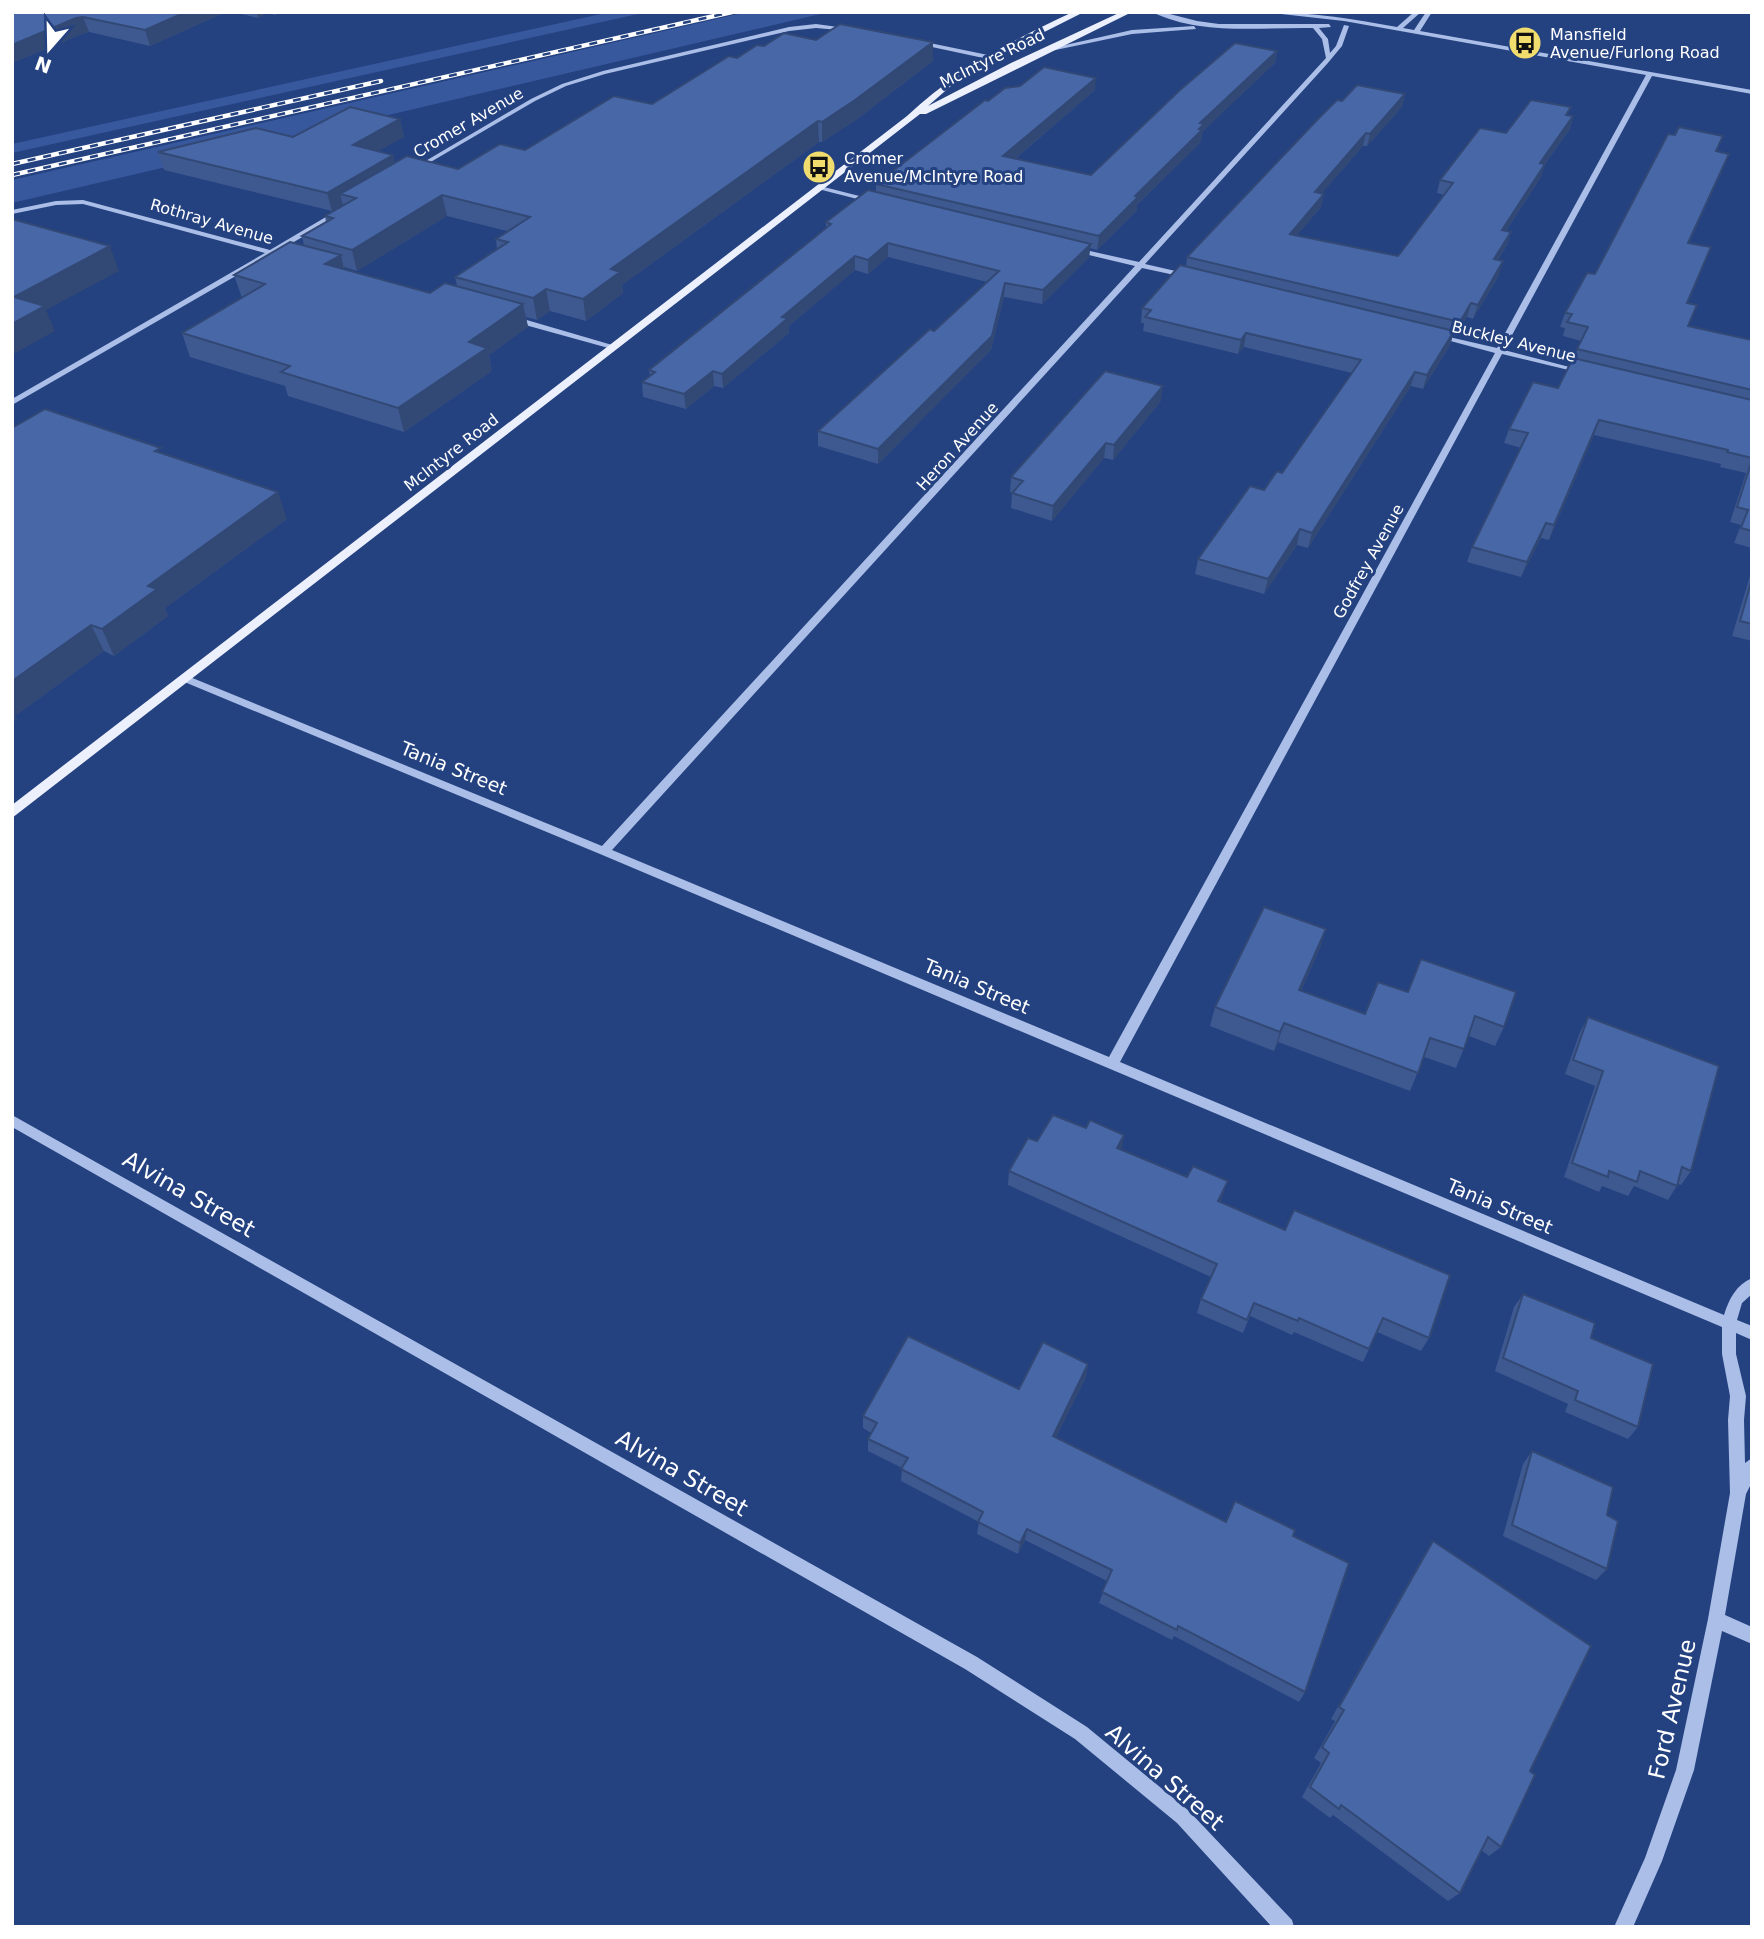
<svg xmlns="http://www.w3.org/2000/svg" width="1764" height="1939" font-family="'DejaVu Sans',sans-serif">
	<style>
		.green { fill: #38589e }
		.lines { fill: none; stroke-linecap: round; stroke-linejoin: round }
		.minor { fill: #aabee7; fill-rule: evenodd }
		.major { fill: #ecf0fd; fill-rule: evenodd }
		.rail-casing { stroke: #fff; stroke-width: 4.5 }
		.rail { stroke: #244180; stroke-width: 2.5; stroke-dasharray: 8; stroke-linecap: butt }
		.wall { fill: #3e5990; fill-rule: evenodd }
		.shaded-wall { fill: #324875 }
		.building { fill: #4867a7; stroke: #324875; stroke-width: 2 }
		.labels { text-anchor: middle; stroke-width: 6; stroke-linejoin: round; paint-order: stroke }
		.far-poi-label { font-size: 16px; fill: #fff; stroke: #244180; text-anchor: start }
		.far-street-label { font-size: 16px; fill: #fff; stroke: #244180 }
		.street-label { font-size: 19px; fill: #fff; stroke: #244180 }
		.near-street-label { font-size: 23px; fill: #fff; stroke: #244180 }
	</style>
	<rect width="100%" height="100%" fill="#244180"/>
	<g class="green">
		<path d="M610,12H647L12,153V144Z"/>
		<path d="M747,12H829L12,203V180Z"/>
	</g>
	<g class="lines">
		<g class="minor">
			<path d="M1152,12H1162L1197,21L1219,24H1329L1331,27L1319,28L1328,39L1330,53L1336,46L1344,25L1349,26L1342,46L1327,64L1145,264L1193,275V279L1142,268L612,850L1109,1057L1495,353L1432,336L1436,334L1497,348L1646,75L1344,21L1263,12C1309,12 1353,19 1397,27L1414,12H1421L1403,28L1414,30L1426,12H1432L1420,31L1752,90V94L1652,76L1504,350L1585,371L1581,373L1502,354L1120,1062L1724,1315C1729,1299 1736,1285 1752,1278V1294L1742,1303L1737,1320L1752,1326V1340L1736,1333V1354L1746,1396L1744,1420L1745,1463L1752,1458V1482L1746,1494L1725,1615L1752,1627V1644L1722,1631L1694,1770L1662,1861L1633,1927H1614L1645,1858L1676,1770L1708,1619L1730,1493L1728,1420L1730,1396L1722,1354V1327L600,854L182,681L181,679L186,676L190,677L602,846L1135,266L1072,251V247L1139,262L1326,58L1322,39L1313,28C1261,27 1201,36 1152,12Z"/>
			<path d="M816,24L853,29L850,31L816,28L789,31L605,74L566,86L535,101L417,170L412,169L531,99L562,84L603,71L789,27Z"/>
			<path d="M1194,26L1196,29L1132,34L1046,52L1043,50L1132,30Z"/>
			<path d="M920,41L988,55L991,57L988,59L918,44Z"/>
			<path d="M820,186L875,200L877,201L873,203L818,189L817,188Z"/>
			<path d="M83,200L270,250L336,211L343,213L277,252V255H272L12,405V399L265,253L83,204L56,205L12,214V210L56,201Z"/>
			<path d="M507,316H513L619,347L612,349L507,320Z"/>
			<path d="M12,1115L977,1657L1087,1727L1189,1811L1292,1920L1294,1927H1272L1177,1823L1075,1739L965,1669L12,1127Z"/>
		</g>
		<path class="major" d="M1073,12H1084L993,58L952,85L928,106L1011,63L1121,12H1132L926,114H920L12,818V805L907,116C956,70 1012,40 1073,12Z"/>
		<defs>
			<g id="rail">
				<path d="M12,164L381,81"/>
				<path d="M12,175L732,12"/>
			</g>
		</defs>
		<use href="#rail" class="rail-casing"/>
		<use href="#rail" class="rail"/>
	</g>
	<g class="wall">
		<path d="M12,12H226L150,46L89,32L82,34L12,63Z"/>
		<path d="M233,12H281L275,15L267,13L258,18Z"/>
		<path d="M764,46L933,61L856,120L822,142H819L622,285L623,293L586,321L550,311L537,320L526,317L528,327L489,355L492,371L404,432L288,396L285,386L190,357L182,333L242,298L234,275L304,246L302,236L326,222L325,216L332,211L164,170L158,152L293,137L400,119L404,137L378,151L395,163L458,169L525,150L652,104L737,58ZM447,216L507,231L496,239L497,250L455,277L457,286L430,293L344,270V267L357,271Z"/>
		<path d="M1277,51L1275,63L1203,131L1200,143L1137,205V210L1097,250L1090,248L1089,257L1042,304L1004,297L991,350L878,464L818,446V431L934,331L987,282L888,257L868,274L855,270L789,326V333L723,388L714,386L686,409L643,397L642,382L650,376L649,370L826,228V222L876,192V184L988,101L1095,90L1015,159L1091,175Z"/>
		<path d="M1405,94L1402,107L1367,146H1363L1322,193L1324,194L1321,207L1297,235L1398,256L1444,195L1437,193L1440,180L1506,133L1569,115L1573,116L1570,129L1545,164L1541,177L1506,231L1511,232L1507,245L1498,260L1499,275L1473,319L1467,317L1456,336L1453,335L1450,345L1423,389L1411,386L1308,548L1297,545L1264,594L1195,574L1198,559L1282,473L1352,373L1244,347L1238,354L1143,331L1144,323H1141L1142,308L1186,267L1187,257L1342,101Z"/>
		<path d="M1717,151L1724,167L1689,243L1688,303L1689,326L1752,340V548L1734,543L1741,525L1730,522L1746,473L1720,467L1721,464L1594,435L1549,540L1541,538L1521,577L1467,562L1472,547L1521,448L1504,443L1509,429L1558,388L1574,358L1581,341L1563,336L1565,328L1560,327L1565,313L1595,274Z"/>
		<path d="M1161,401L1113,460L1104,458L1052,521L1011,508L1012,493L1010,492L1011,477Z"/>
		<path d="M12,428L163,454L287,519L165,608L168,616L114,656L104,651L15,716L17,719L12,723Z"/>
		<path d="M1752,569V641L1732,636Z"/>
		<path d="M1326,929L1320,948L1301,991L1365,1014L1378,982L1504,1027L1495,1046L1469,1036L1456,1068L1424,1057L1410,1091L1278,1042L1274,1051L1210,1026L1215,1007Z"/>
		<path d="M1588,1017L1691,1171L1681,1185L1678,1184L1668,1200L1634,1186L1628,1196L1602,1186L1599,1192L1564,1177L1595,1086L1565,1074L1580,1032Z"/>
		<path d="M1121,1150L1223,1195L1220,1202L1429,1338L1421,1351L1377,1332L1363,1362L1294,1332L1292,1335L1250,1316L1243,1333L1197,1313L1201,1299L1211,1277L1008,1185L1009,1171Z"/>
		<path d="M1523,1294L1591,1338L1638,1427L1628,1439L1565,1412L1568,1404L1495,1371L1514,1307Z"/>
		<path d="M1088,1364L1086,1377L1056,1437L1226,1522L1293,1536L1305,1692L1299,1702L1174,1636L1172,1640L1099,1603L1107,1581L1025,1540L1018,1554L977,1534L979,1522L901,1481L902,1468L868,1451V1439L871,1433L863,1428V1416L1019,1389Z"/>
		<path d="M1532,1451L1607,1515V1569L1596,1580L1503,1536L1523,1464Z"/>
		<path d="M1433,1541L1530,1771L1501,1847L1489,1856L1481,1850L1460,1893L1448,1901L1333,1815L1330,1818L1302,1797L1321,1763L1314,1758L1335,1721L1331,1719L1424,1555Z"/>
	</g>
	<g class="shaded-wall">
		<path d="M186,12H226L150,46L145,30Z"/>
		<path d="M257,12H267V13L258,18Z"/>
		<path d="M83,17L89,32L82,34L12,63V45L76,18Z"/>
		<path d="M933,42V61L856,120L822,142V122Z"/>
		<path d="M1277,51L1275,63L1203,131L1200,143L1137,205V210L1097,250L1099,236L1200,123Z"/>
		<path d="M1096,78L1095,90L1003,169V156Z"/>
		<path d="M1405,94L1402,107L1367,146L1370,134Z"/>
		<path d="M1573,116L1570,129L1536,176L1540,163Z"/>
		<path d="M400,119L404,137L357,163L353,145Z"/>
		<path d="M818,121L819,142L622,285L623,293L586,321L583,299L611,269Z"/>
		<path d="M1366,133L1363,146L1312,205L1315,192Z"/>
		<path d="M1729,154L1724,167L1682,256L1688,243Z"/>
		<path d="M393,155L397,173L340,194L343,205L332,211L327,193Z"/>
		<path d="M1545,164L1541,177L1498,243L1502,230Z"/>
		<path d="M1324,194L1321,207L1287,247L1290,234Z"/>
		<path d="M442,195L447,216L357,271L352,250Z"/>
		<path d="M1511,232L1507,245L1490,273L1494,259Z"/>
		<path d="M888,243V257L868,274V260Z"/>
		<path d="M1091,244L1089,257L1042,304L1043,290Z"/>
		<path d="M110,246L119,271L46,310L55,331L12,355V324L14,297Z"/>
		<path d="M341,255L346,278L325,264Z"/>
		<path d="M855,256V270L789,326V333L723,388L722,374L782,317Z"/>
		<path d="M1503,261L1499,275L1473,319L1478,305Z"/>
		<path d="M1005,283L1004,297L991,350L878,464V449Z"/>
		<path d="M546,289L550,311L537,320L533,298Z"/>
		<path d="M1471,303L1467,317L1456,336L1460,322Z"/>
		<path d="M523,304L528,327L489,355L492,371L404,432L398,408L469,342Z"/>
		<path d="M1454,331L1450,345L1423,389L1427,375Z"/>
		<path d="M1246,333L1244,347L1238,354L1241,340Z"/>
		<path d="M713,371L714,386L686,409L684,394Z"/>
		<path d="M1415,372L1411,386L1308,548L1312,533Z"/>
		<path d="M1163,386L1161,401L1113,460L1114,445Z"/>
		<path d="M1599,420L1594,435L1549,540L1554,525Z"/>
		<path d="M1106,443L1104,458L1052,521L1053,506Z"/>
		<path d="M278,492L287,519L165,608L168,616L114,656L102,629L148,586Z"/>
		<path d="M1546,523L1541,538L1521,577L1527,562Z"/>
		<path d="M1300,529L1297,545L1264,594L1268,579Z"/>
		<path d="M91,625L104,651L15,716L17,719L12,723V681Z"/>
		<path d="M1326,929L1320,948L1293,1009L1299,990Z"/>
		<path d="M1284,1023L1278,1042L1274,1051L1280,1032Z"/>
		<path d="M1124,1135L1122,1149L1117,1148Z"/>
		<path d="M1228,1181L1223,1195L1214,1216L1218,1201Z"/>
		<path d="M1088,1364L1086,1377L1051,1448L1053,1436Z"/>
		<path d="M1027,1529L1025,1540L1018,1554L1020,1543Z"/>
	</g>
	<g class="building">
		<path d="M12,12H186L145,30L83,17L76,18L12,45Z"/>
		<path d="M840,24L933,42L855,100L822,122L818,121L611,269L620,272L583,299L546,289L533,298L455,277L508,242L496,239L530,217L442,195L352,250L302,236L333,218L325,216L356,198L340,194L407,156L458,169L500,144L525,150L614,96L652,104L729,56L737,58L757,45L764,46L784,33L816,40Z"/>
		<path d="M1235,43L1277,51L1200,123L1204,124L1199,129L1202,130L1135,196L1138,197L1099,236L876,184L985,100L988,101L1005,88L1020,86L1044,67L1096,78L1003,156L1091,175L1180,90Z"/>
		<path d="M1357,85L1405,94L1370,134L1366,133L1315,192L1324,194L1290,234L1398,256L1453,183L1440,180L1480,128L1506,133L1531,100L1571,107L1566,115L1573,116L1540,163L1545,164L1502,230L1511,232L1494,259L1503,261L1478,305L1471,303L1460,322L1187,257L1319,118L1337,100L1342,101Z"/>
		<path d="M350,107L400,119L353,145L393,155L327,193L158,152L256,128L293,137Z"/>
		<path d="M1679,127L1723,136L1716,151L1729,154L1688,243L1711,247L1687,303L1697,305L1688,326L1752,340V390L1577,349L1588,327L1567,322L1572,314L1565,313L1587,273L1595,274L1668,134L1675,135Z"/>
		<path d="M868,190L1091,244L1043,290L1005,283L992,336L878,449L818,431L930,329L934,331L999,271L888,243L868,260L855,256L782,317L788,318L722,374L713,371L684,394L642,382L655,372L649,370L810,241L831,224L826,222Z"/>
		<path d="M12,219L110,246L14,297L45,306L12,324Z"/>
		<path d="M290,242L341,255L325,264L430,293L445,283L523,304L469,342L487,348L398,408L281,372L290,366L182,333L265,284L234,275Z"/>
		<path d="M1180,265L1454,331L1427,375L1415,372L1312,533L1300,529L1268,579L1198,559L1250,486L1264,490L1277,471L1282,473L1361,360L1246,333L1241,340L1145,317L1151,310L1142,308Z"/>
		<path d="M1573,358L1752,400V458L1727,452L1728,450L1599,420L1554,525L1546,523L1527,562L1472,547L1528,433L1509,429L1533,382L1558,388Z"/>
		<path d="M1105,371L1163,386L1114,445L1106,443L1053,506L1012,493L1023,481L1011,477Z"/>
		<path d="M45,409L161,448L155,451L278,492L148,586L157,589L102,629L91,625L12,681V428Z"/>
		<path d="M1752,460V531L1741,528L1748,510L1737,507Z"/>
		<path d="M1752,579V624L1740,621Z"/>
		<path d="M1264,907L1326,929L1299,990L1365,1014L1378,982L1408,992L1421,959L1516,992L1504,1027L1475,1016L1464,1049L1430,1038L1418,1073L1284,1023L1280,1032L1215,1007Z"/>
		<path d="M1588,1017L1719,1066L1691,1171L1682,1167L1677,1186L1640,1171L1637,1182L1609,1171L1608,1177L1572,1163L1603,1071L1573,1060Z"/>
		<path d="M1053,1115L1086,1128L1090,1120L1124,1135L1117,1148L1187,1177L1193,1166L1228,1181L1218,1201L1285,1230L1294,1210L1450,1275L1429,1338L1383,1318L1369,1349L1299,1318L1298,1321L1254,1303L1247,1320L1201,1299L1217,1264L1009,1171L1028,1138L1037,1141Z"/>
		<path d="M1523,1294L1595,1323L1591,1338L1653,1364L1638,1427L1575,1400L1578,1391L1503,1358Z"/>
		<path d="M908,1336L1019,1389L1043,1342L1088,1364L1053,1436L1226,1522L1235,1501L1295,1530L1293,1536L1349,1563L1305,1692L1178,1626L1177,1630L1102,1592L1112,1570L1027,1529L1020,1543L978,1522L983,1512L901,1469L908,1458L868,1439L877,1423L863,1416Z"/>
		<path d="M1532,1451L1613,1487L1607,1515L1618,1521L1607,1569L1512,1525Z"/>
		<path d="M1433,1541L1591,1646L1530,1771L1535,1775L1501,1847L1488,1837L1460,1893L1341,1805L1339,1809L1310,1787L1329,1753L1322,1747L1344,1710L1339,1707Z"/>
	</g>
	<defs>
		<symbol id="bus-disc" viewBox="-11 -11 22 22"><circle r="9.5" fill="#f1dc6e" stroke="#244180"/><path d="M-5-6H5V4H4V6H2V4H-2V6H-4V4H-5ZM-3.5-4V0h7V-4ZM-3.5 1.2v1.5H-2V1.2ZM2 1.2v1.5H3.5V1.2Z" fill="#111"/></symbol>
	</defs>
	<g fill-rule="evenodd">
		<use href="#bus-disc" x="1506" y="24" width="38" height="38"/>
		<use href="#bus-disc" x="800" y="148" width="38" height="38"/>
	</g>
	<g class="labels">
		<g class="far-poi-label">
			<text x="1550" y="40">Mansfield<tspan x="1550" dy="18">Avenue/Furlong Road</tspan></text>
			<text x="844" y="164">Cromer<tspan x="844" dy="18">Avenue/McIntyre Road</tspan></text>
		</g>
		<g class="far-street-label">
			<text transform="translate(992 58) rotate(-26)" y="6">McIntyre Road</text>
			<text transform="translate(468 122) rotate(-30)" y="6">Cromer Avenue</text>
			<text transform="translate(212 221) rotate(16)" y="6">Rothray Avenue</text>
			<text transform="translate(1514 341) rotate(14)" y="6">Buckley Avenue</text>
			<text transform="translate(957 446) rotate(-48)" y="6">Heron Avenue</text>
			<text transform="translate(451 452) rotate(-38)" y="6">McIntyre Road</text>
			<text transform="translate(1368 561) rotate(-61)" y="6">Godfrey Avenue</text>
		</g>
		<g class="street-label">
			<text transform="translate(454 768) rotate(22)" y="7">Tania Street</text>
			<text transform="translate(977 986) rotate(23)" y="7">Tania Street</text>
			<text transform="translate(1500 1206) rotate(23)" y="7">Tania Street</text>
		</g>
		<g class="near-street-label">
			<text transform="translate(189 1194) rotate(30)" y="8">Alvina Street</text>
			<text transform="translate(682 1473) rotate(30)" y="8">Alvina Street</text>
			<text transform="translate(1672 1709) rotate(-77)" y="8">Ford Avenue</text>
			<text transform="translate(1165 1777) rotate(41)" y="8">Alvina Street</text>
		</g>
	</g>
	<rect width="1764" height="1939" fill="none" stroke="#ffffff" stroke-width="28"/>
	<g transform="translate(49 49) rotate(200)" stroke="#244180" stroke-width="5" paint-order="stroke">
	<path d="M0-5L12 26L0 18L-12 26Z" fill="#ffffff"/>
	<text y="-10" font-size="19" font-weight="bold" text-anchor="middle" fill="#ffffff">N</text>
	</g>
</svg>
